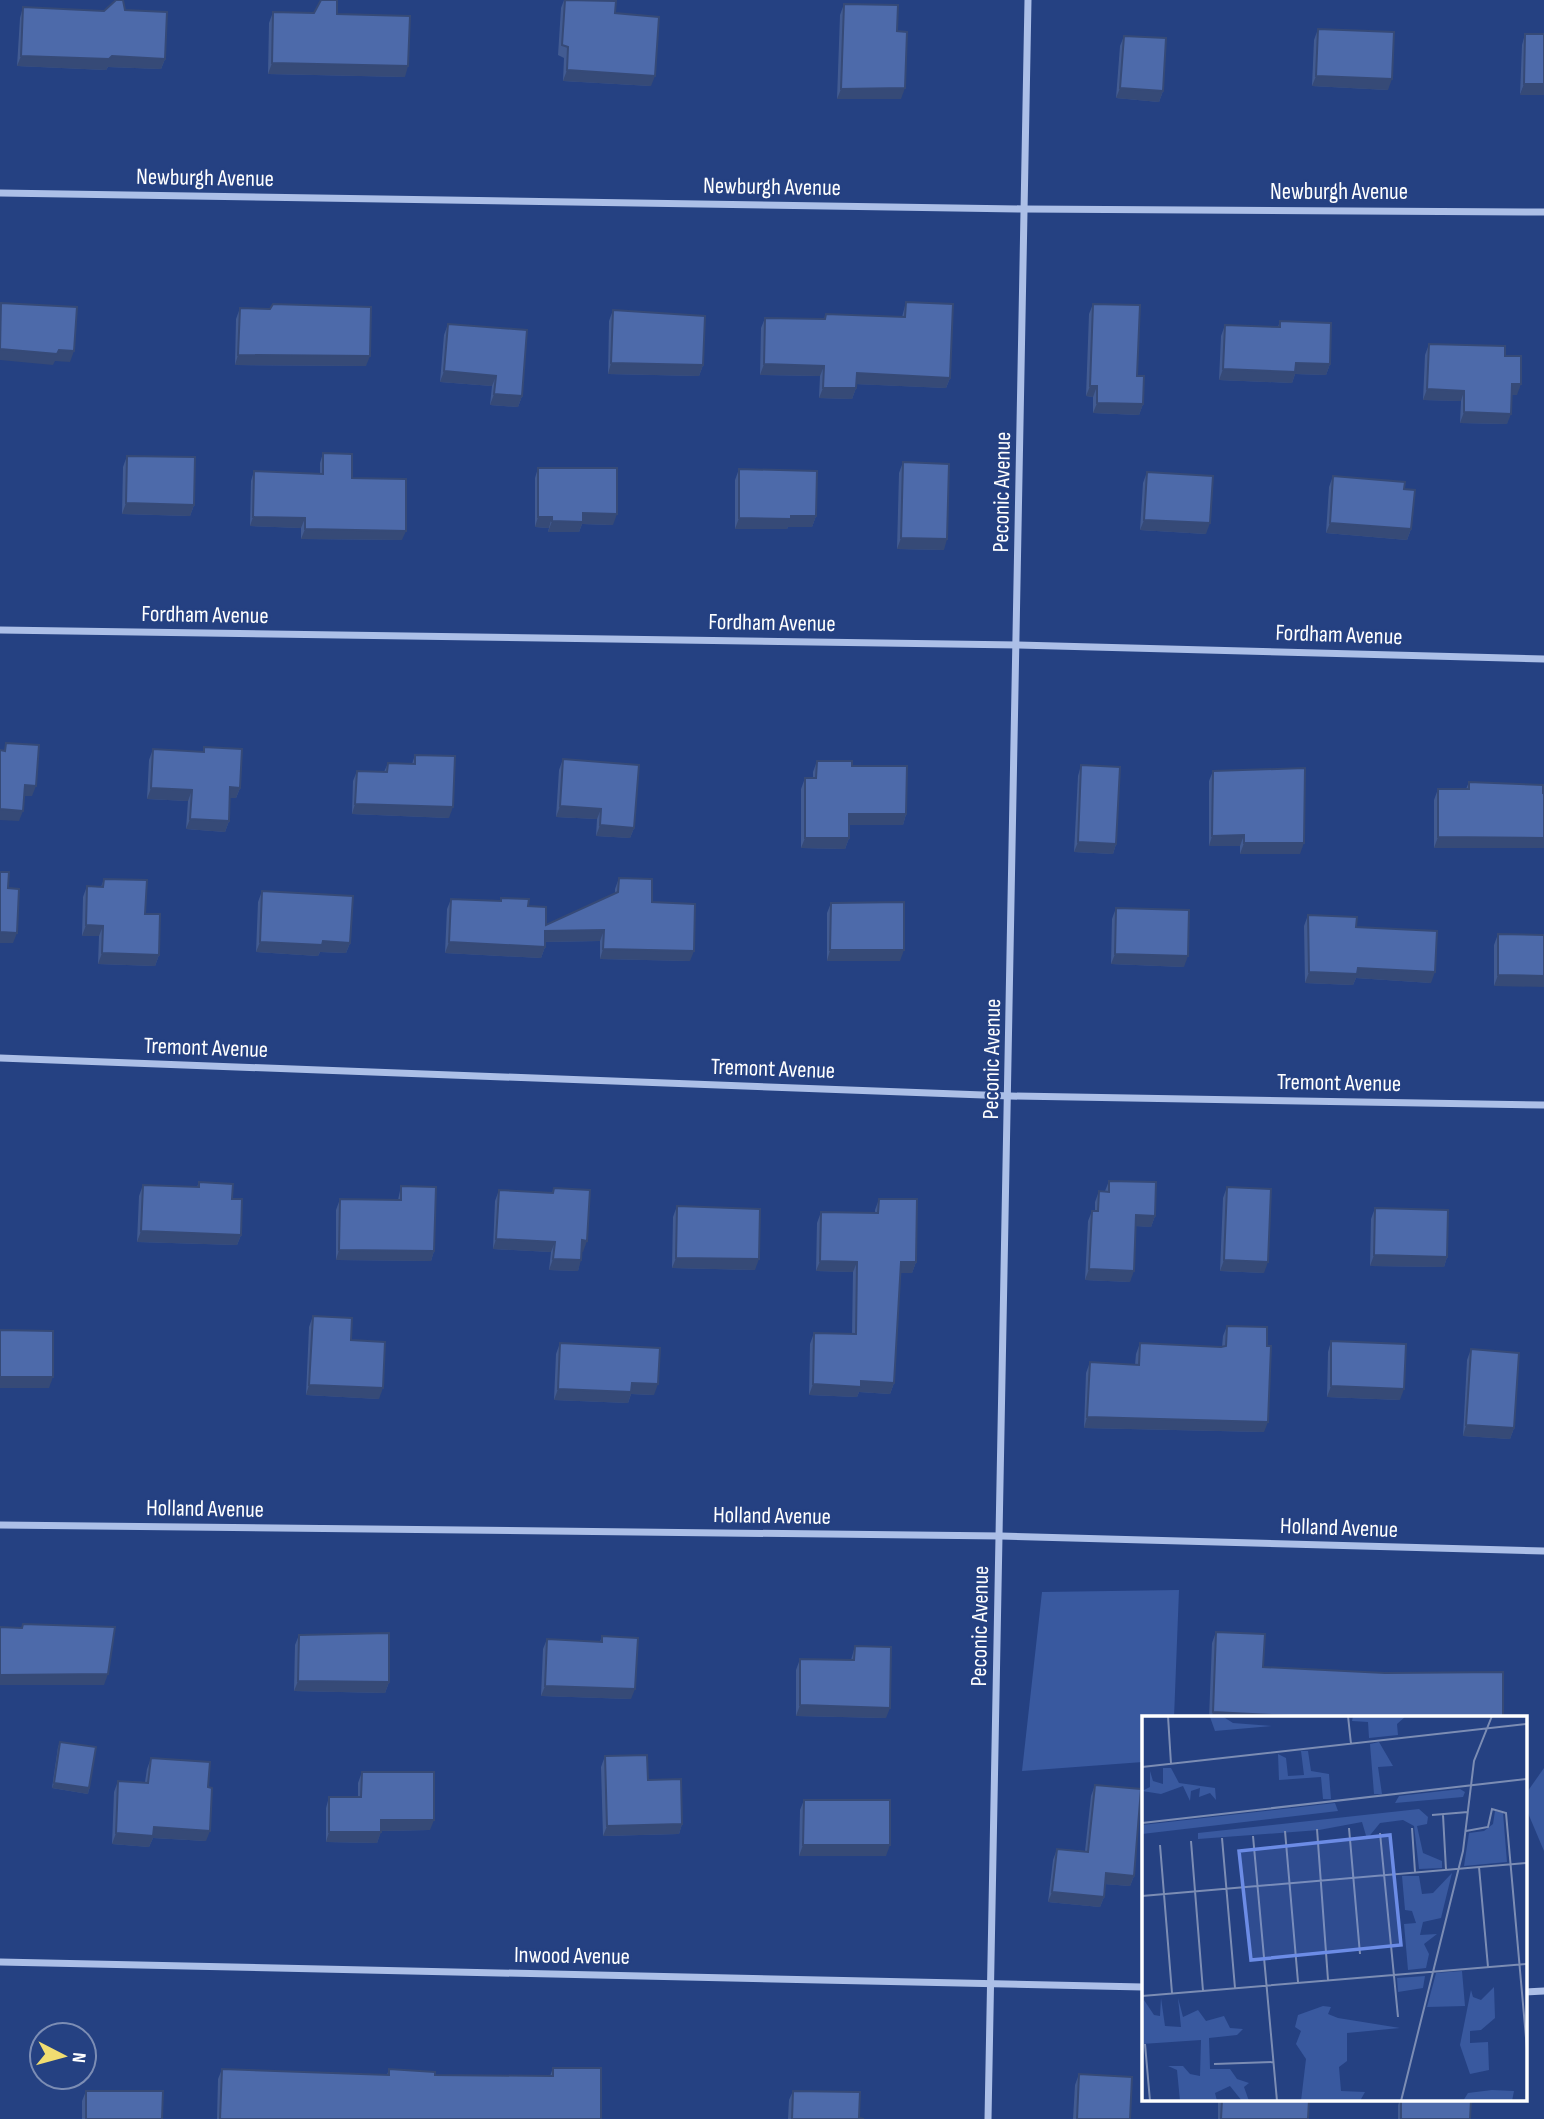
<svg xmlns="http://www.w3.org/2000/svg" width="1544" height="2119" font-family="'Sofia Sans Condensed',sans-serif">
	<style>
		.green { fill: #39599f }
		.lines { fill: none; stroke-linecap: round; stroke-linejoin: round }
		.street { stroke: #acbfe7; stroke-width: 7 }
		.wall { fill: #425b92 }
		.shaded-wall { fill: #364a77 }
		.building { fill: #4d6aaa; stroke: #364a77; stroke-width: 2 }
		.labels { text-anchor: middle; stroke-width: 5; stroke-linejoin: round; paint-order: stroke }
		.street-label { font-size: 23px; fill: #fff; stroke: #254182 }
		.inset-road { fill: none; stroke: #7c8db4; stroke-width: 2 }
		.view { fill: #6c8ce6; fill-opacity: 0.15; stroke: #6c8ce6; stroke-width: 3.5 }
		.inset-edge { fill: none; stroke: #fff; stroke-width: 3.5 }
	</style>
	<rect width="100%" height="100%" fill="#254182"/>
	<g class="green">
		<path d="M1179,1590L1174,1718H1143V1762L1022,1771L1042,1592Z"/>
		<path d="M1544,1768V1851L1525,1806V1795Z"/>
	</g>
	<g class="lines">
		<g class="street">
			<path d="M0,193L1024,209L1544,212"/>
			<path d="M0,630L1018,645L1544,659"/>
			<path d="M0,1058L1010,1096L1544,1105"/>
			<path d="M0,1525L1001,1536L1544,1551"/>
			<path d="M0,1962L1143,1987"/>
			<path d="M1525,1992L1544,1991"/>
			<path d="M988,2119L1028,0"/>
		</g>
	</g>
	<g class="wall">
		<path d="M564,0H604L651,86L563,81L564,58L558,55L561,8Z"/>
		<path d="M844,4L897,31L901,99H837L840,15Z"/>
		<path d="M23,7L104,11L125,10L165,59L161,69L108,67L106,70L17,66L20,18Z"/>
		<path d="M273,12L405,77L268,74L269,23Z"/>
		<path d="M1318,29L1388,90L1312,86L1314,40Z"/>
		<path d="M1525,34H1544L1520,95L1522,45Z"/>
		<path d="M1124,36L1163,91L1159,102L1116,98L1120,46Z"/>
		<path d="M906,302L950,378L946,388L856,384V388L852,399L819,398L820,376L760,375L761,328L765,318L824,319L826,314L902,317Z"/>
		<path d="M1093,304L1137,376L1143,404L1139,415L1093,413V397L1086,396L1089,314Z"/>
		<path d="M240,308L366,366L235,365L236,319Z"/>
		<path d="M613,310L703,365L699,376L608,374L609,321Z"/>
		<path d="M1280,321L1330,364L1326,375L1295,374L1292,383L1219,380L1221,336L1225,325L1278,327Z"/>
		<path d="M448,324L522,396L518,407L490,405L492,386L440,382L444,335Z"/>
		<path d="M1429,344L1505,356L1517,395H1512L1507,424L1460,423L1461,401L1423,400L1425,355Z"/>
		<path d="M323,453L352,478L402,540L301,539V528L250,526L251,481L254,471L320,474V463Z"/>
		<path d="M127,456L194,505L190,516L122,514L123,467Z"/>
		<path d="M903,462L944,550L897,549L899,473Z"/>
		<path d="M538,468L613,525L582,524L579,532H548L549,528L535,527V478Z"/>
		<path d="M739,469L816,516L812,527H788L787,529H735V480Z"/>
		<path d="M1147,472L1206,534L1140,530L1143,483Z"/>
		<path d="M1333,476L1404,489L1411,529L1407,540L1326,533L1329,487Z"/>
		<path d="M204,747L240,788L236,798H230L229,821L225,832L186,829L188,801L147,799L149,760L153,749L203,752Z"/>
		<path d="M415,755L449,818L352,814L353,781L357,771L384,772L388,763L412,764Z"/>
		<path d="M563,759L634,828L630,838L596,836L597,819L556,817L559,770Z"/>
		<path d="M817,761L852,766L906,814L903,825H849V838L845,849L801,848V789L805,778H813V772Z"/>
		<path d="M1081,765L1116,844L1113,854L1074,852L1078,776Z"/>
		<path d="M1213,771L1300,854H1240V846H1209V781Z"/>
		<path d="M1469,782L1544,793V848H1434V800L1438,789H1466Z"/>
		<path d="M619,878L652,902L690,961L600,959V941L545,942V947L541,958L445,953L447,909L451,899L500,901L501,898L528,906L546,925L615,893V889Z"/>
		<path d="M104,879L145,914L159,955L155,966L98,964L99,936H82L83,897L87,886L101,887Z"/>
		<path d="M262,891L350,943L346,953L320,952L318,956L256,952L258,902Z"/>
		<path d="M831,903L900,961H827V913Z"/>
		<path d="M1116,908L1184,967L1111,964L1112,919Z"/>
		<path d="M1308,915L1356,927L1431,983L1356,978L1353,985L1305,983L1304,926Z"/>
		<path d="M1498,934L1544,935L1494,986V945Z"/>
		<path d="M1109,1181L1155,1216L1151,1227L1136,1226L1130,1282L1085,1280L1088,1221L1092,1211H1095V1202L1099,1191H1105Z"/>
		<path d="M199,1182L232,1199L241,1235L237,1245L137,1242L139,1196L143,1185L197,1187Z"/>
		<path d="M401,1186L434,1251L431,1261L336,1260V1210L340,1199L398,1200Z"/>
		<path d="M1227,1187L1264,1273L1220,1271L1223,1198Z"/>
		<path d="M554,1188L583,1252L582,1251L578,1271L549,1270L551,1252L493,1249L495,1201L499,1190L552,1193Z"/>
		<path d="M879,1199L916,1262L912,1273H900L894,1383L890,1394L859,1392L857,1397L809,1395L810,1344L814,1333L852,1334L853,1272L816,1271L817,1223L821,1212L875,1213V1210Z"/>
		<path d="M677,1206L755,1270L672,1268L673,1217Z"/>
		<path d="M1375,1208L1447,1257L1444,1267L1370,1266L1371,1219Z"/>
		<path d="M313,1316L351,1340L379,1399L306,1395L309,1327Z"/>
		<path d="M1227,1326L1267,1346L1264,1432L1084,1428L1086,1373L1090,1362L1135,1365L1136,1354L1140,1343L1222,1347L1223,1336Z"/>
		<path d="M1331,1341L1400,1400L1327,1397L1328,1352Z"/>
		<path d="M560,1343L654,1395L631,1394L628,1403L554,1400L556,1354Z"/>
		<path d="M1471,1349L1514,1428L1510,1439L1463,1436L1467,1360Z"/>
		<path d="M1216,1632L1263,1667L1503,1718H1209L1212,1643Z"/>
		<path d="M299,1635L389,1682L385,1693L294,1691L295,1645Z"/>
		<path d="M602,1636L631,1699L541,1696L543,1649L547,1639L600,1642Z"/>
		<path d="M855,1646L886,1718L796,1716V1670L800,1659L851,1660Z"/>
		<path d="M60,1742L89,1788L88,1794L52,1788L58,1747Z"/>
		<path d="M605,1756L648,1780L682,1824L679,1834L603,1836L601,1767Z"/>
		<path d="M151,1758L206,1841L153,1838L149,1847L112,1844L114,1792L118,1781L145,1782L147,1769Z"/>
		<path d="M362,1772L430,1830L381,1831L377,1843L326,1842V1808L329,1797H358V1783Z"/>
		<path d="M1095,1785L1134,1876L1130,1886L1105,1884L1104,1897L1100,1907L1048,1902L1053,1860L1057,1849L1085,1851L1091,1796Z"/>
		<path d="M804,1800L886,1856H799L800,1810Z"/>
		<path d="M553,2068L601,2119H217L218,2079L222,2069L387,2075L389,2069L435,2075L550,2076Z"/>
		<path d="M1079,2074L1130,2119H1073L1075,2085Z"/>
		<path d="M86,2091L162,2119H82V2101Z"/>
		<path d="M793,2091L859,2118L864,2119H788L789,2100Z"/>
		<path d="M1218,2100H1309L1308,2119H1218Z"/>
		<path d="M1400,2100H1401L1470,2119H1398V2105Z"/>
	</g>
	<g class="shaded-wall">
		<path d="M21,56H112L165,59L161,69L108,67L106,70L17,66Z"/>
		<path d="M272,63L408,66L405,77L268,74Z"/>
		<path d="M567,70L655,76L651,86L563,81Z"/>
		<path d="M1316,76L1392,79L1388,90L1312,86Z"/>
		<path d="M1524,84H1544V95H1520Z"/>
		<path d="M905,88L901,99H837L841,89Z"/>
		<path d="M1120,88L1163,91L1159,102L1116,98Z"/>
		<path d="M0,349L59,350L74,351L70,362L55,361L53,365L0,360Z"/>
		<path d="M238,355L370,356L366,366L235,365Z"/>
		<path d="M611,363L703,365L699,376L608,374Z"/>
		<path d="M1296,363L1330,364L1326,375L1295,374L1292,383L1219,380L1223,369Z"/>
		<path d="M764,364L824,366L820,376L760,375Z"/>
		<path d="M444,371L496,376L492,386L440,382Z"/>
		<path d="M857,373L950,378L946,388L853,384Z"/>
		<path d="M1512,384H1521L1517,395H1508Z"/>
		<path d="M1090,386H1097L1093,397L1086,396Z"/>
		<path d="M823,388H856L852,399L819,398Z"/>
		<path d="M1427,389L1464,391L1461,401L1423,400Z"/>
		<path d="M494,394L522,396L518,407L490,405Z"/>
		<path d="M1097,403L1143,404L1139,415L1093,413Z"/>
		<path d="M1464,412L1511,414L1507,424L1460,423Z"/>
		<path d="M126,503L194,505L190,516L122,514Z"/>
		<path d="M583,513L617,514L613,525L582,524L579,532H548L552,521Z"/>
		<path d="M791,516H816L812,527H788L787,529H735L739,518Z"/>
		<path d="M253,517L305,518L301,528L250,526Z"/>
		<path d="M538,517H552L549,528L535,527Z"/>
		<path d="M1144,520L1210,523L1206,534L1140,530Z"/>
		<path d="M1330,523L1411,529L1407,540L1326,533Z"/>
		<path d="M305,529L406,531L402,540L301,539Z"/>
		<path d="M901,538L947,539L944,550L897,549Z"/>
		<path d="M25,785L36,786L32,796H21Z"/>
		<path d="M230,787L240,788L236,798H226Z"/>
		<path d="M151,788L192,790L188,801L147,799Z"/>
		<path d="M355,804L453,807L449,818L352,814Z"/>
		<path d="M560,806L601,809L597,819L556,817Z"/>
		<path d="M0,809L23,811L19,821L0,820Z"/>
		<path d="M849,814H906L903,825H845Z"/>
		<path d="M190,819L229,821L225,832L186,829Z"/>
		<path d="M600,825L634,828L630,838L596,836Z"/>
		<path d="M1244,835L1240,846H1209L1212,836Z"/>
		<path d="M1438,837L1544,838V848H1434Z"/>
		<path d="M805,838H849L845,849L801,848Z"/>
		<path d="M1078,842L1116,844L1113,854L1074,852Z"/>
		<path d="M1244,843H1304L1300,854H1240Z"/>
		<path d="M86,925L103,926L99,936H82Z"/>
		<path d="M604,930L600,941L541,942L545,931Z"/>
		<path d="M0,932L17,933L13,943H0Z"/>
		<path d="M323,941L350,943L346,953L320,952L318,956L256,952L260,942Z"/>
		<path d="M449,942L545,947L541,958L445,953Z"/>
		<path d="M603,949L694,951L690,961L600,959Z"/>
		<path d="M830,950H904L900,961H827Z"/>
		<path d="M102,953L159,955L155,966L98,964Z"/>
		<path d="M1115,954L1188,956L1184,967L1111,964Z"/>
		<path d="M1358,968L1435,972L1431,983L1356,978L1353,985L1305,983L1309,972Z"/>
		<path d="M1498,975L1544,976V987L1494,986Z"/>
		<path d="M1136,1215L1155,1216L1151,1227L1133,1226Z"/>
		<path d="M141,1231L241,1235L237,1245L137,1242Z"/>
		<path d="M496,1239L555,1242L551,1252L493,1249Z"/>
		<path d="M582,1240L587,1241L583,1252L579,1251Z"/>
		<path d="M339,1250L434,1251L431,1261L336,1260Z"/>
		<path d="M1374,1255L1447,1257L1444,1267L1370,1266Z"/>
		<path d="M676,1258L759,1259L755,1270L672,1268Z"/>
		<path d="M553,1259L581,1260L578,1271L549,1270Z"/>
		<path d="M1224,1260L1268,1262L1264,1273L1220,1271Z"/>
		<path d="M820,1261L857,1262L853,1272L816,1271Z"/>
		<path d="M901,1262H916L912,1273H897Z"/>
		<path d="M1089,1269L1134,1271L1130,1282L1085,1280Z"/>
		<path d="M0,1377H53L49,1388H0Z"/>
		<path d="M861,1381L894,1383L890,1394L859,1392L857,1397L809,1395L813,1384Z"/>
		<path d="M632,1383L658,1384L654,1395L631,1394L628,1403L554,1400L558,1389Z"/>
		<path d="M309,1385L383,1388L379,1399L306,1395Z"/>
		<path d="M1331,1386L1404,1389L1400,1400L1327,1397Z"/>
		<path d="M1087,1417L1268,1422L1264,1432L1084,1428Z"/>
		<path d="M1466,1425L1514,1428L1510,1439L1463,1436Z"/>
		<path d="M108,1674L104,1685H0V1675Z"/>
		<path d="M298,1681L389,1682L385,1693L294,1691Z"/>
		<path d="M545,1686L635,1689L631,1699L541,1696Z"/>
		<path d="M800,1705L890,1708L886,1718L796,1716Z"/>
		<path d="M1213,1712L1310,1717L1309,1718H1211Z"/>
		<path d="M54,1783L89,1788L88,1794L52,1788Z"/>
		<path d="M381,1820H434L430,1830L377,1831Z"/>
		<path d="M682,1824L679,1834L603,1836L607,1826Z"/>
		<path d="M154,1827L210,1831L206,1841L153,1838L149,1847L112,1844L116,1833Z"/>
		<path d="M329,1832H381L377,1843L326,1842Z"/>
		<path d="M803,1845H890L886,1856H799Z"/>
		<path d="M1106,1873L1134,1876L1130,1886L1103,1884Z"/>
		<path d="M1052,1892L1104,1897L1100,1907L1048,1902Z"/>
	</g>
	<g class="building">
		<path d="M116,0H123L125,10L167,12L165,59L112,56L109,59L21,56L23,7L104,11Z"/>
		<path d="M321,0H337V14L410,16L408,66L272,63L273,12L314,13Z"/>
		<path d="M565,0L616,1L615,13L659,17L655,76L567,70L568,47L562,45Z"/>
		<path d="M844,4L898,5L897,31L907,32L905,88L841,89Z"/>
		<path d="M1318,29L1394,32L1392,79L1316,76Z"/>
		<path d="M1525,34H1544V84H1524Z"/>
		<path d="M1124,36L1166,38L1163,91L1120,88Z"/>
		<path d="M906,302L953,304L950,378L857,373L856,388H823L824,366L764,364L765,318L825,319L826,314L905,317Z"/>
		<path d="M1,303L77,307L74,351L59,350L57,354L0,349Z"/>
		<path d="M273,304L371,307L370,356L238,355L240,308L270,309Z"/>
		<path d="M1093,304L1140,305L1137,376H1144L1143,404L1097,403V386H1090Z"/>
		<path d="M613,310L705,316L703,365L611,363Z"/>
		<path d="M1280,321L1331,323L1330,364L1296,363L1295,372L1223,369L1225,325L1280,327Z"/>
		<path d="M448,324L527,330L522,396L494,394L496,376L444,371Z"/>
		<path d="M1429,344L1505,346V356H1521V384H1512L1511,414L1464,412V391L1427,389Z"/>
		<path d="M323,453L352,454V478L406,479V531L305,529V518L253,517L254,471L323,474Z"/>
		<path d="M127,456L195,457L194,505L126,503Z"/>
		<path d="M903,462L949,464L947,539L901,538Z"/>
		<path d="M538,468H617V514L583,513V522L552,521V517H538Z"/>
		<path d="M739,469L817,471L816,516H791V519L739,518Z"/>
		<path d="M1147,472L1213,476L1210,523L1144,520Z"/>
		<path d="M1333,476L1405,482L1404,489L1415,490L1411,529L1330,523Z"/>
		<path d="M6,743L39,745L36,786L25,785L23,811L0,809V750L5,751Z"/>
		<path d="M204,747L242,749L240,788L230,787L229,821L190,819L192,790L151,788L153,749L204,752Z"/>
		<path d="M415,755L455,756L453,807L355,804L357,771L387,772L388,763L415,764Z"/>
		<path d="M563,759L639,765L634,828L600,825L601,809L560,806Z"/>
		<path d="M817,761H852V766H907L906,814H849V838H805V778H816Z"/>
		<path d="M1081,765L1120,767L1116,844L1078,842Z"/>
		<path d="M1305,768L1304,843H1244V835L1212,836L1213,771Z"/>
		<path d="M1469,782L1543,785V793H1544V838L1438,837V789H1469Z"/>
		<path d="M0,872H9L8,888L19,889L17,933L0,932Z"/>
		<path d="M619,878L652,879V902L695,904L694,951L603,949L604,930L545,931V947L449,942L451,899L501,901V898L529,899L528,906L546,907V925L618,892Z"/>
		<path d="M104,879L147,880L145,914H160L159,955L102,953L103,926L86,925L87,886L103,887Z"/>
		<path d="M262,891L353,896L350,943L323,941L322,945L260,942Z"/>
		<path d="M904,902V950H830L831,903Z"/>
		<path d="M1116,908L1189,910L1188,956L1115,954Z"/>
		<path d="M1308,915L1357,917L1356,927L1437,931L1435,972L1358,968L1357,974L1309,972Z"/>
		<path d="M1498,934L1544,935V976L1498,975Z"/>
		<path d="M1109,1181L1156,1182L1155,1216L1136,1215L1134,1271L1089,1269L1092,1211H1098L1099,1191L1109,1192Z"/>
		<path d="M199,1182L233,1184L232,1199H242L241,1235L141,1231L143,1185L199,1187Z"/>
		<path d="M401,1186L436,1187L434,1251L339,1250L340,1199L401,1200Z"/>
		<path d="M1227,1187L1271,1189L1268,1262L1224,1260Z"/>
		<path d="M554,1188L590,1190L587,1241L582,1240L581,1260L553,1259L555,1242L496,1239L499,1190L553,1193Z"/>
		<path d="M879,1199H917L916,1262H901L894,1383L861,1381V1387L813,1384L814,1333L856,1334L857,1262L820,1261L821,1212L878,1213Z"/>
		<path d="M677,1206L760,1209L759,1259L676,1258Z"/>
		<path d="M1375,1208L1448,1210L1447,1257L1374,1255Z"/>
		<path d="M313,1316L352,1318L351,1340L385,1342L383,1388L309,1385Z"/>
		<path d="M1227,1326L1267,1327V1346H1271L1268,1422L1087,1417L1090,1362L1139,1365L1140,1343L1221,1347L1226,1346Z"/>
		<path d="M0,1330L53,1331V1377H0Z"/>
		<path d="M1331,1341L1406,1344L1404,1389L1331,1386Z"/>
		<path d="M560,1343L660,1348L658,1384L632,1383L631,1392L558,1389Z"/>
		<path d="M1471,1349L1519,1353L1514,1428L1466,1425Z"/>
		<path d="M23,1624L115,1627L108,1674L0,1675V1627L22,1628Z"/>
		<path d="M1216,1632L1265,1634L1263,1667L1385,1673L1503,1672V1718H1310V1717L1213,1712Z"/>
		<path d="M389,1633V1682L298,1681L299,1635Z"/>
		<path d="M602,1636L638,1638L635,1689L545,1686L547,1639L602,1642Z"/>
		<path d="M855,1646L891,1647L890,1708L800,1705V1659L854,1660Z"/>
		<path d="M60,1742L96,1747L89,1788L54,1783Z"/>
		<path d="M647,1755L648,1780L681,1779L682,1824L607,1826L605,1756Z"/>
		<path d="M151,1758L210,1762L208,1787L212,1788L210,1831L154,1827L153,1836L116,1833L118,1781L148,1783Z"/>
		<path d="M362,1772H434V1820H381V1832H329V1797H361Z"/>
		<path d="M1095,1785L1141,1789L1134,1876L1106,1873L1104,1897L1052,1892L1057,1849L1088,1852Z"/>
		<path d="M804,1800H890V1845H803Z"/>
		<path d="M553,2068H601V2119H220L222,2069L389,2075V2069L435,2072V2075L553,2076Z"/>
		<path d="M1079,2074L1132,2077L1130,2119H1077Z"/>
		<path d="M86,2091H163L162,2119H86Z"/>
		<path d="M793,2091L860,2092L859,2118L864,2119H792Z"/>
		<path d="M1222,2100H1309L1308,2119H1221Z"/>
		<path d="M1401,2100H1471L1470,2119H1401Z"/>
	</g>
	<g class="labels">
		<g class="street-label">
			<text transform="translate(205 177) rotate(1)" y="8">Newburgh Avenue</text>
			<text transform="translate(772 186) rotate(1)" y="8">Newburgh Avenue</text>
			<text x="1339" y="199">Newburgh Avenue</text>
			<text transform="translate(1001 492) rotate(-89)" y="8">Peconic Avenue</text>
			<text transform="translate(205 614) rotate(1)" y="8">Fordham Avenue</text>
			<text transform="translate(772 622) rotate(1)" y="8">Fordham Avenue</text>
			<text transform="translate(1339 634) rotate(2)" y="8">Fordham Avenue</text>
			<text transform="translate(206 1047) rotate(2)" y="8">Tremont Avenue</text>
			<text transform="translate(991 1059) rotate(-89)" y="8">Peconic Avenue</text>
			<text transform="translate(773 1068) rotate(2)" y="8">Tremont Avenue</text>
			<text transform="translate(1339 1082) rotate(1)" y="8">Tremont Avenue</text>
			<text transform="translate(205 1508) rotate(1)" y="8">Holland Avenue</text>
			<text transform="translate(772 1515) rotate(1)" y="8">Holland Avenue</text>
			<text transform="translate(1339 1527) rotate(2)" y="8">Holland Avenue</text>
			<text transform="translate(979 1626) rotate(-89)" y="8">Peconic Avenue</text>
			<text transform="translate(572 1955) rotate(1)" y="8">Inwood Avenue</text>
		</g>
	</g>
	<g transform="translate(1142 1716)">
		<rect width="385" height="385" fill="#254182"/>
		<path d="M62,0H80L91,7L130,10L73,15L68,1ZM211,0H264L255,8L256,19L227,22L226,6L210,5ZM237,26L251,50L236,51L240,78H232L228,28ZM159,35H166L169,55L187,58L189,83H181L179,61L137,64L136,38L144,42L146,60L162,59ZM21,52H29L37,67L73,72L74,84L68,77L57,81L58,72L49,75L48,85L41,70L19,78L0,75L8,71V55L11,65L21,68ZM318,73L323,76L321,81L253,87L257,80ZM193,87L196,95L0,118V109ZM277,93L286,101L285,108L275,110L281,137L300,145V152L277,153L272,110L261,104L238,107L225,123L220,106L177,114L56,123V117ZM353,95L361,97L365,146L322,150L327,117L342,115L351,108ZM310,157L299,202L281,206L278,219L295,218L282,228L287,238L284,252L266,254L262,208L274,207L270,195L263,194L260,160H277L280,178L291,177ZM320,255L323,290L285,291L294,257ZM283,260L281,272L256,276L255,262ZM352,271L353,302L339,314L328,315V327L346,326L347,354L328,358L318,329L329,274L331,281L339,284ZM19,282L23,310L39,311L36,282L41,301L56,294L64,305L82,300L88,312L101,313L95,319L67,322L68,353H88L95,363L107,367L102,371L107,385H100L88,370L73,377L75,385H38L35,354L26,350H41L48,358L58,360L59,324L0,328L2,284L12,299L18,300ZM181,290L189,291L186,298L196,302L258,312L205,317V345L197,351L199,375L223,376L218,385H159L164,343L154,328L159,315L153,311L156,299ZM350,374L372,375L370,385H321L326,377Z" fill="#39599f"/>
		<path class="inset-road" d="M26,0L29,48M206,0L209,28M0,51L385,8M290,99L326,96M301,99L304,154M0,107L385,63M207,112L218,238M270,112L273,156M175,113L186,264M143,115L156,266M324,115L346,111L350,93L364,97L385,333M238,117L256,301M111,120L135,385M80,122L93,272M49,125L61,275M18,129L30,277M337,151L346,251M0,180L385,147M0,280L385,248M3,328L8,385M72,348L132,346M259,385L321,135L332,45L350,0"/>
		<path class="view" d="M248,119L259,229L109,244L97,135Z"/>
		<rect width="385" height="385" class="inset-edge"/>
	</g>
	<g transform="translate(63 2056) rotate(96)"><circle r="33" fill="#254182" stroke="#7c8db4" stroke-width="2"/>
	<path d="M0-5L12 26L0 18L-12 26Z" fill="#f1dd71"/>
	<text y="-10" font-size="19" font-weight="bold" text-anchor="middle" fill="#ffffff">N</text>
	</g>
</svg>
